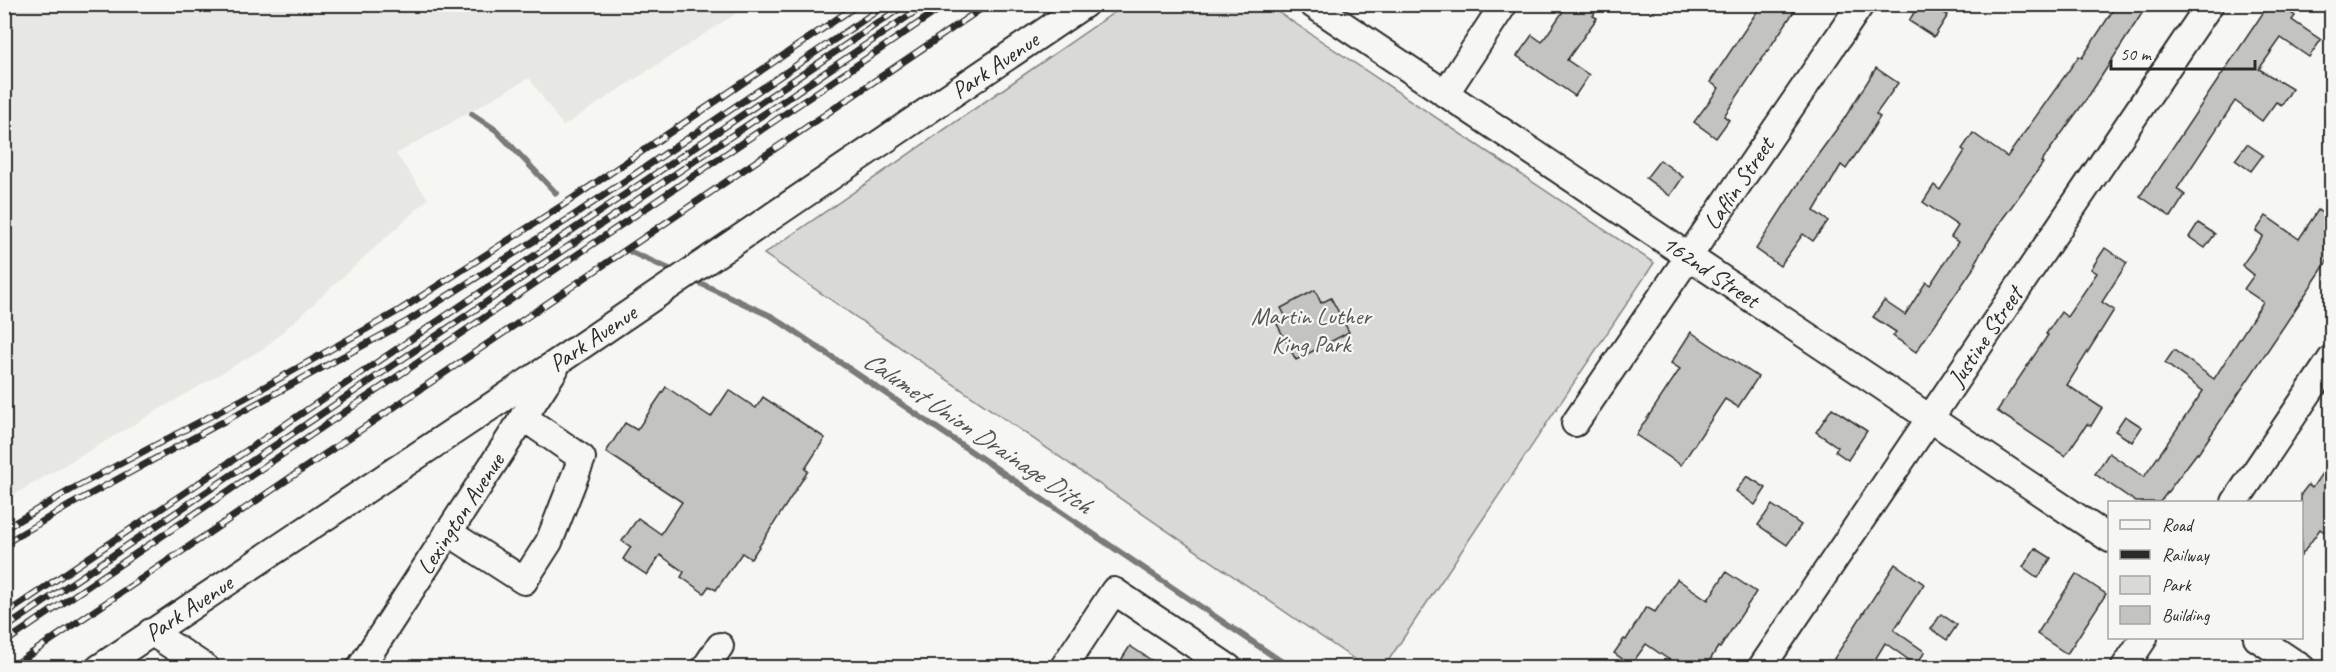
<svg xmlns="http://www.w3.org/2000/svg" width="2336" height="672" font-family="Caveat,sans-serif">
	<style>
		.built { fill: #e7e7e3 }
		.green { fill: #d9d9d5; stroke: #828280; stroke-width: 1.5 }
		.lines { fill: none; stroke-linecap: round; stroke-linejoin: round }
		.stream { stroke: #7a7a78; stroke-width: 6 }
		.building { fill: #c3c3c0; stroke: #2b2b2b; stroke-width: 1.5 }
		.minor-casing { stroke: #2b2b2b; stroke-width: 30 }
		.minor { stroke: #f6f6f2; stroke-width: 26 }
		.rail-casing { stroke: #2b2b2b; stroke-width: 7 }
		.rail { stroke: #f6f6f2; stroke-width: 4.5; stroke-dasharray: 14; stroke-linecap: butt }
		.labels { text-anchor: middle; stroke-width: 4.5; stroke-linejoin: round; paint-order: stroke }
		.street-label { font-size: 24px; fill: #2b2b2b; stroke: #f6f6f2 }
		.park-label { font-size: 24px; fill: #565656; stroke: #f6f6f2 }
		.water-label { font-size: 26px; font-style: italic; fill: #525251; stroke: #f6f6f2 }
	</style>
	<rect width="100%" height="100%" fill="#f6f6f2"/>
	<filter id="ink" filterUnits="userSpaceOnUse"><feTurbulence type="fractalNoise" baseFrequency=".0167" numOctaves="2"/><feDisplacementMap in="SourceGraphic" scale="12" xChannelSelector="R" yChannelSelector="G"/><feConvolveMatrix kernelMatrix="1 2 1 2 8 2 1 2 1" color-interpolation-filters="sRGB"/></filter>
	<g filter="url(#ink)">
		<path class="built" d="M4,5L5,4L749,5L563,126L529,78L396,154L428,199L266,347L5,500Z"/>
		<path class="green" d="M1266,4L1654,263L1384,667L1367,668L764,254L1125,5Z"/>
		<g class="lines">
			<g class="stream">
				<path d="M472,114L496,130L556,193"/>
				<path d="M631,252L676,272"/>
				<path d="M691,279L773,317L1291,668"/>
			</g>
		</g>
		<g class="building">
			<path d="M1568,4H1600L1593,16L1597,18L1567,60L1589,75L1575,96L1517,56L1532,35L1542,42Z"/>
			<path d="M1762,4H1799L1724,116L1729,120L1716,138L1694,122L1719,88L1710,82Z"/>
			<path d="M1919,4H1950L1944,13L1948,15L1934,37L1909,21Z"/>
			<path d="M2117,4H2148L2090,94L2041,162L2043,163L2001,221L1975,262L1977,263L1916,352L1893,336L1896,332L1873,317L1884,301L1905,315L1926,282L1930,285L1958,242L1951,237L1958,226L1923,202L1934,185L1940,190L1965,151L1962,149L1973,133L2007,157L2079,56L2082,58Z"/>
			<path d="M2269,4H2278L2295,16L2292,20L2321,40L2309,57L2281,38L2259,69L2292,89L2282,105L2276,102L2262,121L2235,101L2177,189L2185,195L2171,217L2140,196Z"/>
			<path d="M1876,68L1898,83L1876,114L1880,117L1861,147L1846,169L1841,165L1814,211L1828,221L1813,241L1803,234L1780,266L1756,249L1809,167L1844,119Z"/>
			<path d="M2247,144L2263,155L2251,171L2235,160Z"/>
			<path d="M1660,160L1683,177L1670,196L1646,178Z"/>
			<path d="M2331,199V256L2198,454L2197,453L2160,502H2136L2095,474L2109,453L2144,477L2203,391L2165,363L2174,350L2214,379L2263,302L2244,289L2254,275L2242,265L2263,236L2256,231L2266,216L2299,239L2318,210L2322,213Z"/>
			<path d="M2198,223L2215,234L2205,248L2189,237Z"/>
			<path d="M2105,248L2127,263L2102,302L2114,310L2067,385L2102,408L2091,426L2087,424L2065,456L1997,411L2048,335L2046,334L2061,312L2067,317L2097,273L2091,269Z"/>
			<path d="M1315,290L1321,303L1331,298L1349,332L1296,360L1277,324L1287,319L1281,308Z"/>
			<path d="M1691,332L1758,377L1738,407L1725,399L1681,465L1636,435L1680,369L1671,363Z"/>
			<path d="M666,387L711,417L729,390L756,408L763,397L825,438L805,469L808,471L751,559L742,553L716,590L709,586L704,593L681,577L684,572L660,555L647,575L623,559L631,547L622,541L638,518L661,534L682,502L606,452L625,423L637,430Z"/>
			<path d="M1832,408L1867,431L1848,460L1835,451L1838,447L1816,432Z"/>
			<path d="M2125,416L2142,427L2132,442L2115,431Z"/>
			<path d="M2331,460V537L2320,529L2301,556V494L2308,485L2312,488Z"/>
			<path d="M1747,476L1766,488L1755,505L1736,491Z"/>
			<path d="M1772,505L1801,525L1787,545L1758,525Z"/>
			<path d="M2035,548L2051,558L2038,578L2023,567Z"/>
			<path d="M1895,564L1924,584L1894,630L1925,652L1916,665L1885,643L1870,668H1828Z"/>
			<path d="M1726,572L1756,592L1720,648L1718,647L1705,668H1681L1646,644L1631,665L1614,653L1624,639L1626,640L1646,607L1655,612L1677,579L1708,600Z"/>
			<path d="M2076,574L2106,594L2067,654L2037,634Z"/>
			<path d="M1941,614L1957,625L1947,640L1931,629Z"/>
			<path d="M1130,646L1163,668H1116Z"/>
		</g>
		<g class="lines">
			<defs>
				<g id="minor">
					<path id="s1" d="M1312,4L2110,539"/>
					<path d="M1445,94L1504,4"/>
					<path id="s2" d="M1575,423L1861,4"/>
					<path d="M2235,502L2332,358"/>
					<path d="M448,532L524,581L549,542L582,458L523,417"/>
					<path d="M151,632L206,668"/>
					<path d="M2257,638L2302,668"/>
					<path id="s3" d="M99,668L562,359L1085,4"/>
					<path id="s4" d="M360,668L555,369"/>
					<path d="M705,668L720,646"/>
					<path d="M1063,668L1114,591L1229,668"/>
					<path id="s5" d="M1761,668L2210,4"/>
					<path d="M2124,668L2144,638"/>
				</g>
			</defs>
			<use href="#minor" class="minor-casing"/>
			<use href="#minor" class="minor"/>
			<defs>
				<g id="rail">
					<path d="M4,529L74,488L243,399L400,310L563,205L859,4"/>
					<path d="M4,544L72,504L408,321L567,220L887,4"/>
					<path d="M4,615L906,4"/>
					<path d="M4,629L926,4"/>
					<path d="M4,643L947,4"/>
					<path d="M10,668L988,4"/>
				</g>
			</defs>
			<use href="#rail" class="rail-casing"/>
			<use href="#rail" class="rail"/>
		</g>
	</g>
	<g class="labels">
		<g class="street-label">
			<text dy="8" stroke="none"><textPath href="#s3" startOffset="1080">Park Avenue</textPath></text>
			<text dy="8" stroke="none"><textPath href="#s2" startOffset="290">Laflin Street</textPath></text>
			<text dy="8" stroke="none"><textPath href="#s1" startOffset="480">162nd Street</textPath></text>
			<text dy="8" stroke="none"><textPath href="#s5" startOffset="400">Justine Street</textPath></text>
			<text dy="8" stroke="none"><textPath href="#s3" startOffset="594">Park Avenue</textPath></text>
			<text dy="8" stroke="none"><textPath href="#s4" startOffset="184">Lexington Avenue</textPath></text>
			<text dy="8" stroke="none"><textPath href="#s3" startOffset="108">Park Avenue</textPath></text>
		</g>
		<g class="park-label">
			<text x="1311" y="324">Martin Luther<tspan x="1311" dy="28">King Park</tspan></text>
		</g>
		<g class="water-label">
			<text transform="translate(978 432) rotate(34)" y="9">Calumet Union Drainage Ditch</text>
		</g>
	</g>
	<rect width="2336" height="672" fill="none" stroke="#f6f6f2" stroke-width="24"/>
	<rect x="12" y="12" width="2312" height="648" fill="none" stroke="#2b2b2b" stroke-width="2" filter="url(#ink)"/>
	<rect x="2108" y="501" width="195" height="138" fill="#f6f6f2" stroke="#a5a5a2" stroke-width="1.5"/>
	<rect x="2120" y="520" width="30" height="9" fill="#f6f6f2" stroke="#a5a5a2" stroke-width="1.5"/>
	<text x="2162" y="531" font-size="18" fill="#2b2b2b">Road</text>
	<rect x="2120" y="550" width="30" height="9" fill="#2b2b2b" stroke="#a5a5a2" stroke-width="1.5"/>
	<text x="2162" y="561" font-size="18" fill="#2b2b2b">Railway</text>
	<rect x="2120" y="576" width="30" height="18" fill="#d9d9d5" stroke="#a5a5a2" stroke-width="1.5"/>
	<text x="2162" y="591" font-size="18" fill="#2b2b2b">Park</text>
	<rect x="2120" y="606" width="30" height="18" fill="#c3c3c0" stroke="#a5a5a2" stroke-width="1.5"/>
	<text x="2162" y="621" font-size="18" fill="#2b2b2b">Building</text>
	<path d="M2111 60v9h144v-9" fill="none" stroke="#2b2b2b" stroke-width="3"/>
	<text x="2120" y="60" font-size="18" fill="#2b2b2b" stroke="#f6f6f2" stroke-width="4.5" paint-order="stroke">50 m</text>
</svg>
